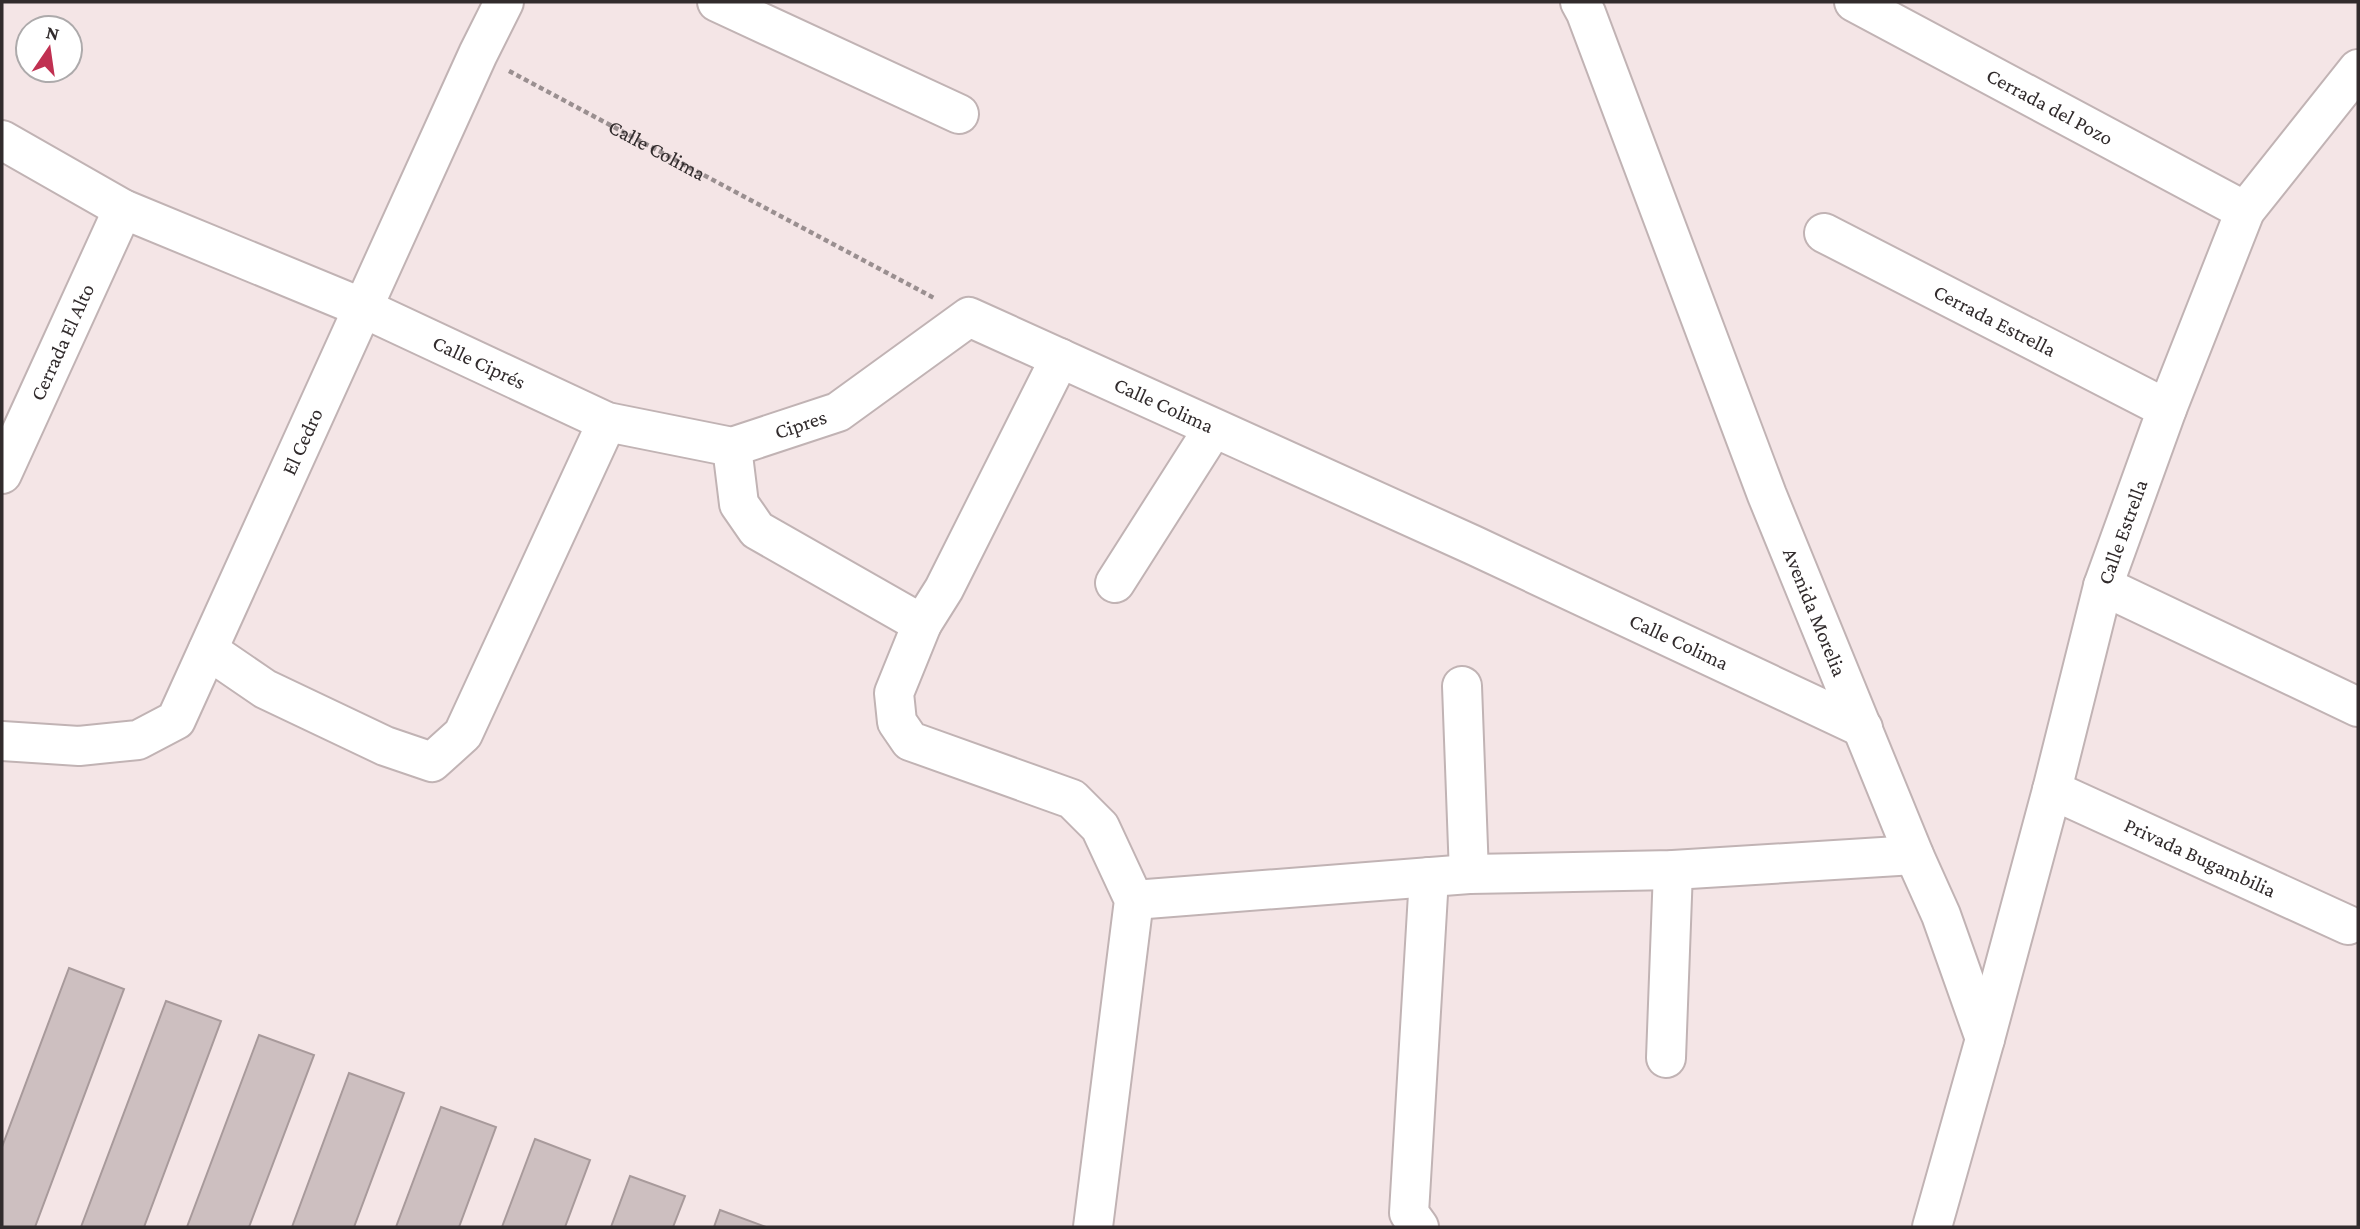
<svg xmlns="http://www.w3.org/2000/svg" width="2360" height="1229" font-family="'Crimson Pro',serif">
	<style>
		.building { fill: #cdbfc0; stroke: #a89a9b; stroke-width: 2 }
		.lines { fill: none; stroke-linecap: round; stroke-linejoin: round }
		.minor-casing { stroke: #c1b3b4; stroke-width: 42 }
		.path { stroke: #9a8f90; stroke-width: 4.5; stroke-dasharray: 5 3.5; stroke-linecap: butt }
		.minor { stroke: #fff; stroke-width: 38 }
		.labels { text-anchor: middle; stroke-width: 5; stroke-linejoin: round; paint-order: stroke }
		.street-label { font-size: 21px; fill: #312b2c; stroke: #fff }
	</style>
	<rect width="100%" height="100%" fill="#f4e5e6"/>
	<g class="building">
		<path d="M69,968L124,989L35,1227H2V1147Z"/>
		<path d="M166,1001L221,1021L144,1227H81Z"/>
		<path d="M259,1035L314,1055L249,1227H187Z"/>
		<path d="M349,1073L404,1093L354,1227H292Z"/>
		<path d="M441,1107L496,1127L459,1227H396Z"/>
		<path d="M535,1139L590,1160L565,1227H502Z"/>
		<path d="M630,1176L685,1196L673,1227H611Z"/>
		<path d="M720,1210L766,1227H714Z"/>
	</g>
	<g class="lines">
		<defs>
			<g id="minor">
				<path d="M717,2L959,114"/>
				<path id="s2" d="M1580,2L1586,13L1767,495L1914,855L1941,915L1985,1039"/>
				<path id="s3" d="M1854,2L2245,211"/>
				<path id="s4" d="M2,140L123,209L363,308L607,422L732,447L838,412L969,317L1473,545L1863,728"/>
				<path id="s5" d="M1824,233L2167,409"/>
				<path d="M732,447L739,504L757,530L922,624L944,589L1060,358"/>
				<path id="s6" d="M2,474L123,209"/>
				<path d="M1115,583L1213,429"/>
				<path d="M2103,586L2358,707"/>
				<path d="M922,624L894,693L897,722L910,741L1072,799L1100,827L1134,900L1093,1227"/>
				<path d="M208,650L265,689L385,746L432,762L463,734L607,422"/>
				<path d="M1462,686L1469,874"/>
				<path id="s7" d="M2,741L79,746L138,740L176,720L478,54L504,2"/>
				<path id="s8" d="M2052,790L2348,925"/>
				<path d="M1134,900L1469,874L1673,870L1914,855"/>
				<path d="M1666,1058L1673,870"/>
				<path d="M1419,1227L1409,1213L1429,877"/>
				<path id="s9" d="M1932,1227L1985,1039L2052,790L2103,586L2167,409L2245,211L2358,69"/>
			</g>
		</defs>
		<use href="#minor" class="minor-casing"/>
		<path class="path" id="s1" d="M509,71L934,298"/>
		<use href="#minor" class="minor"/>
	</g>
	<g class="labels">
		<g class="street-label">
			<text dy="7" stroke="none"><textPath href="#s3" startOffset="222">Cerrada del Pozo</textPath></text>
			<text dy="7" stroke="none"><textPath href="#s1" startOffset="168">Calle Colima</textPath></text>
			<text dy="7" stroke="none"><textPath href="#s5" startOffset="192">Cerrada Estrella</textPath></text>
			<text dy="7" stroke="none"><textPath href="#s6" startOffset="145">Cerrada El Alto</textPath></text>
			<text dy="7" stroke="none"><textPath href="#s4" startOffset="527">Calle Ciprés</textPath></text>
			<text dy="7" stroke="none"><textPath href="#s4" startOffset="1283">Calle Colima</textPath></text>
			<text dy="7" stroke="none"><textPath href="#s4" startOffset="868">Cipres</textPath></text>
			<text dy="7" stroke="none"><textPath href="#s7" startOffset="485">El Cedro</textPath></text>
			<text dy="7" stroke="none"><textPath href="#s9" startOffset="721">Calle Estrella</textPath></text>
			<text dy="7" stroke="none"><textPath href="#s2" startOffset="654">Avenida Morelia</textPath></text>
			<text dy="7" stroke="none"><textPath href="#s4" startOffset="1850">Calle Colima</textPath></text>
			<text dy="7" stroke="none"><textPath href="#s8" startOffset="163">Privada Bugambilia</textPath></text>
		</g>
	</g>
	<rect width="2360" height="1229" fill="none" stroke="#312b2c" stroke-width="7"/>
	<g transform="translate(49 49) rotate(13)"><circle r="33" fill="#ffffff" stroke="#adaaab" stroke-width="2"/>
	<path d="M0-5L12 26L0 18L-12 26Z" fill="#c03051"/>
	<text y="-10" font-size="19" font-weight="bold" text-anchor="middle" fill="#312b2c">N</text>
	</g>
</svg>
